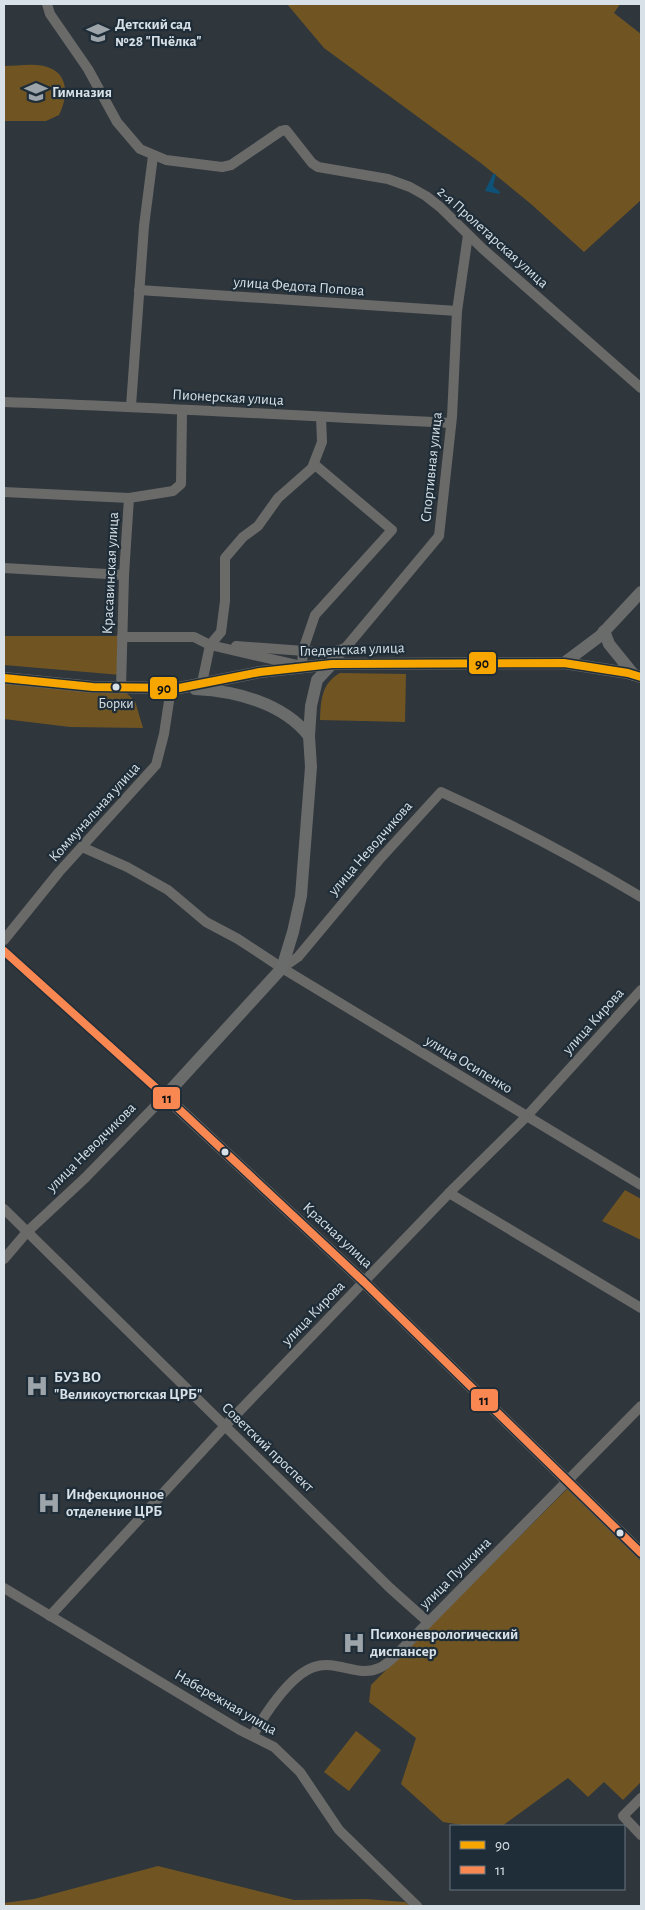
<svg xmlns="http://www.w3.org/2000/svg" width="645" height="1910" font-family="'Alegreya Sans',sans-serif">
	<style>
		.green { fill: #705523 }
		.water { fill: #0f5277 }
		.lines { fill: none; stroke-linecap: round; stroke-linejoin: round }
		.minor { stroke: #6a6a69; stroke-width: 10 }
		.major { stroke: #6a6b6b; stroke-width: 12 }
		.bus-1-casing { stroke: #1f2d38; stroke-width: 11 }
		.bus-2-casing { stroke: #1f2d38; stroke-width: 11 }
		.bus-1 { stroke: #f7a600; stroke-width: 8 }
		.bus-2 { stroke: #f88751; stroke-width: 8 }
		.bus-dot { fill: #d8e1e7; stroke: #1f2d38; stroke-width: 2 }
		.labels { text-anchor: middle; stroke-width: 4.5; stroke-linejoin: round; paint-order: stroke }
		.bus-label { font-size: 14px; fill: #d8e1e7; stroke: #1f2d38 }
		.poi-label { font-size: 15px; font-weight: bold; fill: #d8e1e7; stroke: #1f2d38; text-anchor: start }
		.street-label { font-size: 15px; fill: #d8e1e7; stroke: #1f2d38 }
		.line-badge { stroke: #1f2d38; stroke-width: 2 }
		.pale-badge-label { font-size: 14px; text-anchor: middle; font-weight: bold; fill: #111 }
	</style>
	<rect width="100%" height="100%" fill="#2f363c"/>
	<g class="green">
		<path d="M287,4H620L614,13L641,34V200L584,252L531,204L482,164L324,48Z"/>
		<path d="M4,66C17,66 38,62 50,68C70,76 67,100 59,115L46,121H4Z"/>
		<path d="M4,636H121V675L4,665Z"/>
		<path d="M340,673L406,674L405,722L320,720C321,700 321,684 340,673Z"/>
		<path d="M4,678L121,688L135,701L143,728L70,727L4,719Z"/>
		<path d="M625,1190L641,1199V1240L602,1221Z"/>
		<path d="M567,1489L641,1561V1782L623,1800L604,1782L588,1797L568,1778L502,1826H468L443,1822L401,1784L416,1738L369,1702L371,1685Z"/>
		<path d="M356,1731L381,1750L349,1791L324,1772Z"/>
		<path d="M158,1866L294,1900L366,1899L405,1902L410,1906H4V1903L34,1899Z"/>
	</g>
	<path class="water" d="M493,174H496L493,186L500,192L499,194L485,191Z"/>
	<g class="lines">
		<g class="minor">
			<path d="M47,4L50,14L88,69L117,122L140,149L166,160L222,167L231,165L281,131L286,130L312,163L318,167L388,179L410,187L426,196L440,207L483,249L641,388"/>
			<path d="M139,290L457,311"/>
			<path d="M4,402C153,407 302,416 451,423"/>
			<path d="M131,406L144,226L153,156"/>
			<path d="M4,492L129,498"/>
			<path d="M4,568L124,575"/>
			<path d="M122,637H194L210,645L302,666L303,650L315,615L392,530L314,464"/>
			<path d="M236,646L331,653L345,648"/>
			<path d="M332,664L439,536L452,417L457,311L468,235"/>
			<path d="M202,683L210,645L221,632L225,601V558L243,537L258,526L278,498L312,468L322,442L321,417"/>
			<path d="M121,688L124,575L129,498L173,491L181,484L182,411"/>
			<path d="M82,847L127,867L168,890L206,922L238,939L282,968L641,1185"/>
			<path d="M4,940L59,872L156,765L164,734L171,688"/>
			<path d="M4,951L165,1096L85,1178L27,1232L4,1259"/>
			<path d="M282,968L298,957L379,860L441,792C510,823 576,858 641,897"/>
			<path d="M449,1193L641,1308"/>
			<path d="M4,1209L390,1588L428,1622"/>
			<path d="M4,1588L240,1730L274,1747L300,1772L339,1830L417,1906"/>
			<path d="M50,1616L225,1426L454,1188L526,1117L641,990"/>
			<path d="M253,1735C265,1714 290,1675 314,1667C336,1659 359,1678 379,1668C385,1666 390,1660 395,1656L641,1406"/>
			<path d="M641,1798L623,1816L641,1835"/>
		</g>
		<g class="major">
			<path d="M604,631L609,644L634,675"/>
			<path d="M564,663L600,636L641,592"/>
			<path d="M332,664L317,680L311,706L309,736L311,767L301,896L293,932L282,968L165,1096L364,1282L641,1553"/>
			<path d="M4,678L93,687L179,688L260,672L332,664L564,663L628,673L641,677"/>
			<path d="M195,689C236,691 283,703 309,736"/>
		</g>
		<defs>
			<path id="bus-1" d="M4,678L93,687L179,688L260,672L332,664L564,663L628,673L641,677"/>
			<path id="bus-2" d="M4,951L165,1096L364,1282L641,1553"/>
		</defs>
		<use href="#bus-1" class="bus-1-casing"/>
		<use href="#bus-2" class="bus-2-casing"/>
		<use href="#bus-1" class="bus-1"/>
		<use href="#bus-2" class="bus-2"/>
	</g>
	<defs>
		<symbol id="school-bare" viewBox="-9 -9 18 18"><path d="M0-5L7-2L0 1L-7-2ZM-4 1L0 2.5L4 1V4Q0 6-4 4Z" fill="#9da5ab" stroke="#1f2d38" stroke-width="2.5" paint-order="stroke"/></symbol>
		<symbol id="hospital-bare" viewBox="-9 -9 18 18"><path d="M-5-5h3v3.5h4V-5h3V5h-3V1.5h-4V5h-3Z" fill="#9da5ab" stroke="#1f2d38" stroke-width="2.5" paint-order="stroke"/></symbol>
	</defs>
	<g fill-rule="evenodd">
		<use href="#school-bare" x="82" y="17" width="32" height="32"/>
		<use href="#school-bare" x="20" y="76" width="32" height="32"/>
		<use href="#hospital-bare" x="21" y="1370" width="32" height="32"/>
		<use href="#hospital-bare" x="33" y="1487" width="32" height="32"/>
		<use href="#hospital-bare" x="338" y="1627" width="32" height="32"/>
	</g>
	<g class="bus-dot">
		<circle cx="116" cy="687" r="4.5"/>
		<circle cx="225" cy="1152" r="4.5"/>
		<circle cx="620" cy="1533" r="4.5"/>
	</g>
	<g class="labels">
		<g class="bus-label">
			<text x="116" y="708">Борки</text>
		</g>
		<g class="poi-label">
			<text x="115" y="29">Детский сад<tspan x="115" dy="17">№28 "Пчёлка"</tspan></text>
			<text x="52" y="97">Гимназия</text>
			<text x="54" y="1382">БУЗ ВО<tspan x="54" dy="17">"Великоустюгская ЦРБ"</tspan></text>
			<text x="66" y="1499">Инфекционное<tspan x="66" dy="17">отделение ЦРБ</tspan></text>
			<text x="370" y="1639">Психоневрологический<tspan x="370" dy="17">диспансер</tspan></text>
		</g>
		<g class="street-label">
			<text transform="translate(493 237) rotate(42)" y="5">2-я Пролетарская улица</text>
			<text transform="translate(299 286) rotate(4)" y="5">улица Федота Попова</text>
			<text transform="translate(228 397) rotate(3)" y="5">Пионерская улица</text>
			<text transform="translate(431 467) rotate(-84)" y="5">Спортивная улица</text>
			<text transform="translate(110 573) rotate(-87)" y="5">Красавинская улица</text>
			<text transform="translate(352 649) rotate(-2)" y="5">Гледенская улица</text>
			<text transform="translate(94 812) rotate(-48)" y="5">Коммунальная улица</text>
			<text transform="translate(370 848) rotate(-49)" y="5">улица Неводчикова</text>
			<text transform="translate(593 1021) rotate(-48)" y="5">улица Кирова</text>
			<text transform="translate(469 1064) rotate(31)" y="5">улица Осипенко</text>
			<text transform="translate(91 1147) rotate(-45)" y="5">улица Неводчикова</text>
			<text transform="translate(338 1235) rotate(43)" y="5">Красная улица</text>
			<text transform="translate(313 1313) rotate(-46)" y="5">улица Кирова</text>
			<text transform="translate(268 1447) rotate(44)" y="5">Советский проспект</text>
			<text transform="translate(455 1573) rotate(-45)" y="5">улица Пушкина</text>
			<text transform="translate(226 1702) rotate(30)" y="5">Набережная улица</text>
		</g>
	</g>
	<g class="line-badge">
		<rect x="468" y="651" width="29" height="24" rx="5" fill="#f7a600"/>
		<rect x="149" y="676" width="29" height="24" rx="5" fill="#f7a600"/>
		<rect x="152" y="1086" width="29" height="24" rx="5" fill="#f88751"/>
		<rect x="470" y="1388" width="29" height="24" rx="5" fill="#f88751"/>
	</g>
	<g class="pale-badge-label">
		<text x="482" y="668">90</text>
		<text x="164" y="693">90</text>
		<text x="167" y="1103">11</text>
		<text x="484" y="1405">11</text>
	</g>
	<rect width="645" height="1910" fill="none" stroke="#d8e1e7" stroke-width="10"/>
	<rect x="450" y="1825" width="175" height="65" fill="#1f2d38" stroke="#69757e"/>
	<rect x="460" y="1841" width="25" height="8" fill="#f7a600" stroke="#69757e"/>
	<text x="495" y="1850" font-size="15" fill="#d8e1e7">90</text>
	<rect x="460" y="1866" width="25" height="8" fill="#f88751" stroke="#69757e"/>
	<text x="495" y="1875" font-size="15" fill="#d8e1e7">11</text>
</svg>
